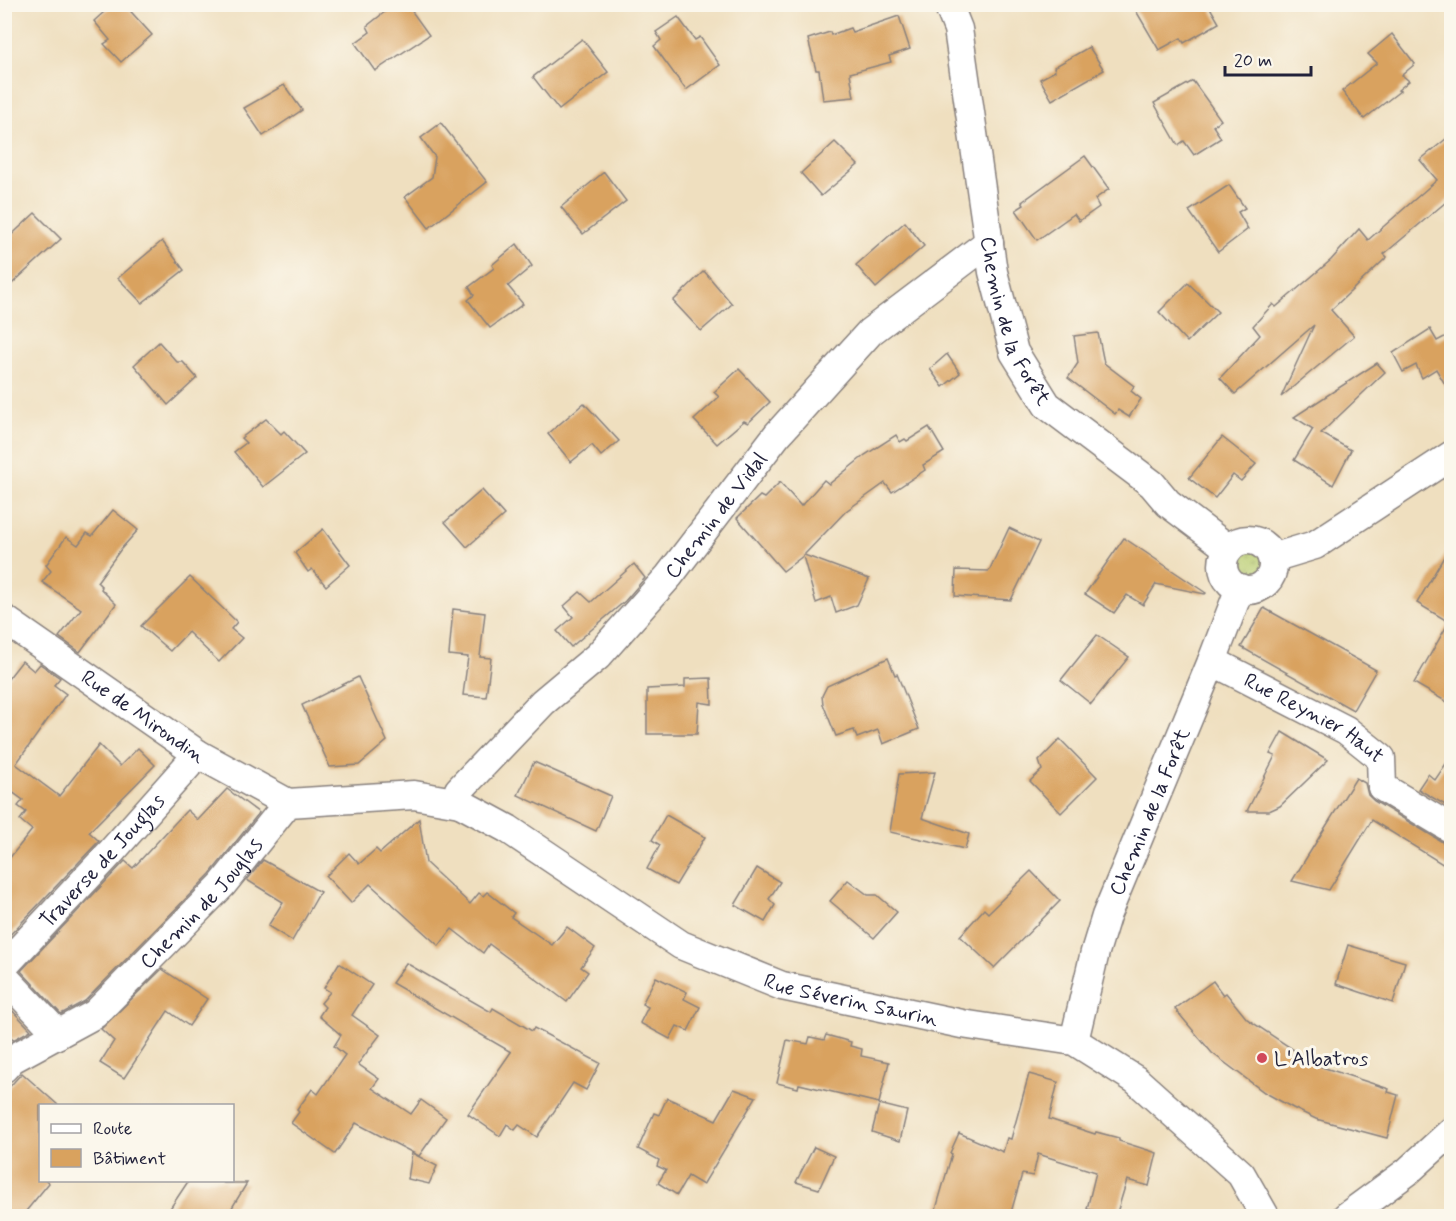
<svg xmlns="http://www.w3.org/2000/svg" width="1456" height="1221" font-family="Mynerve,sans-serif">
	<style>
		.grass { fill: url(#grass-dots); stroke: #6e7856; stroke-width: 1.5 }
		.building { fill: #d9a25e }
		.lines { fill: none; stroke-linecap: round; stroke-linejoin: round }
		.minor-casing { stroke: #88807d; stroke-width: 31 }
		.minor { stroke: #fff; stroke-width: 28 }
		.poi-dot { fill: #d1495b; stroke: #fbf7ec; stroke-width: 2 }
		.labels { text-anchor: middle; stroke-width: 6; stroke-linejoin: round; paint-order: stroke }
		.street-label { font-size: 21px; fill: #22223b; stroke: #fbf7ec }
		.poi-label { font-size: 21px; fill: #22223b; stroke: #fbf7ec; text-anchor: start }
	</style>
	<defs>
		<pattern id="grass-dots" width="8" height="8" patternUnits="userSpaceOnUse" patternTransform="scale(1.5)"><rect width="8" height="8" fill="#bace72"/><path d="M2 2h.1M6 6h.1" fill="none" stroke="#a0b164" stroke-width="1.8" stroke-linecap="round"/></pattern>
	</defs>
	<rect width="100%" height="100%" fill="#fbf7ec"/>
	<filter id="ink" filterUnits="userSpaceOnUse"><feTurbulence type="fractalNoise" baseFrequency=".0167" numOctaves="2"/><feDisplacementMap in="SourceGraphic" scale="12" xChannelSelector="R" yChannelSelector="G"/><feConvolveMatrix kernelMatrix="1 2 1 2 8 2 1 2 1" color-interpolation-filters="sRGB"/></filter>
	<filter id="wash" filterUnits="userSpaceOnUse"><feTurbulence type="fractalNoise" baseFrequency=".008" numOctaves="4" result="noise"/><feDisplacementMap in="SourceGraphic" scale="24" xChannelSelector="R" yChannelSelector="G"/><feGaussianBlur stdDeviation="1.35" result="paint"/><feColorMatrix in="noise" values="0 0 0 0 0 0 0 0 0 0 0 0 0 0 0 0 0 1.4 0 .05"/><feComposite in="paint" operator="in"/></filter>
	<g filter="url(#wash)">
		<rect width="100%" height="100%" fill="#efdfbf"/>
		<circle class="grass" cx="1248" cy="565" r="25"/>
		<g id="blocks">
			<g class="building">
				<path d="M113,4H124L152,35L121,62L104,44L110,40L94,21Z"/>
				<path d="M395,4L411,10L429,35L375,71L355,43L370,32L367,26Z"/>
				<path d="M1132,4H1208L1219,23L1184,43L1181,38L1159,50Z"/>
				<path d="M899,16L910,49L889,56L891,62L850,73L854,97L823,100L819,70H816L808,39L830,32L831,35L850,28L852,32Z"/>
				<path d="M678,17L695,40L700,37L720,65L686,90L654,46L661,40L656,32Z"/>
				<path d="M1392,34L1415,64L1402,75L1409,81L1398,90L1400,91L1364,119L1342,91L1377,63L1368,54Z"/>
				<path d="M582,39L608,72L559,110L533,77Z"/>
				<path d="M1089,47L1104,70L1052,100L1040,79L1055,71L1054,67Z"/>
				<path d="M1193,81L1221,120L1213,126L1221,138L1194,155L1184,141L1178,145L1154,103Z"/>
				<path d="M284,85L302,110L263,136L244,108Z"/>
				<path d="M441,123L487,182L429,228L405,197L432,177L435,157L421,138Z"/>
				<path d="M1452,134V197L1384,254L1387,257L1331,310L1354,336L1281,397L1314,325L1235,394L1220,378L1260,335L1253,326L1273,304L1276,307L1331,260L1359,229L1368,240L1437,180L1420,160Z"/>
				<path d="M835,142L858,165L821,196L801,173Z"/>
				<path d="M1085,156L1109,189L1095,199L1099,207L1079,221L1074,214L1037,240L1016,210L1024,205L1022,202Z"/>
				<path d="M604,172L626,201L583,234L561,207Z"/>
				<path d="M1229,185L1245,208L1238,212L1248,229L1218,252L1189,211Z"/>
				<path d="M35,213L61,239L4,291V242Z"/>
				<path d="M905,222L924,246L876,288L856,265Z"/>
				<path d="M162,241L184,270L142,303L118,278Z"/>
				<path d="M517,244L532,266L508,286L523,304L490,328L468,300L474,295L469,287L494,268L492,265Z"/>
				<path d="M704,271L732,304L701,331L673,301Z"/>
				<path d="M1188,283L1218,312L1187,342L1159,312Z"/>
				<path d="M1430,329L1437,341L1452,333V396L1436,369L1422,378L1416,365L1403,372L1393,353Z"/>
				<path d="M1098,333L1104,363L1134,386L1131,391L1141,399L1129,417L1118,410L1115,414L1068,378L1078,363L1074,336Z"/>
				<path d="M159,342L177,362H183L197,378L168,405L134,365Z"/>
				<path d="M947,354L960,373L943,387L930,369Z"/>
				<path d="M1377,363L1385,372L1321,433L1351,450L1333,485L1294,460L1313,429L1294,417Z"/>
				<path d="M739,369L770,402L748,423L744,421L717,444L694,420L719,397L714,392Z"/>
				<path d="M584,403L619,441L601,456L592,445L571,462L548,434Z"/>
				<path d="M266,419L281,434L284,431L305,454L263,487L234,452L246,443L241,438Z"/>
				<path d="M929,427L944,452L923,465L925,470L892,492L885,483L846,511L804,555L869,579L857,605L836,613L831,597L816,603L803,556L783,571L737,518L760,496L764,498L780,482L801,506L824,480L829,484L865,455L896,435L900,442L905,439L907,441Z"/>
				<path d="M1222,437L1256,464L1241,481L1233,475L1215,498L1189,478Z"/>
				<path d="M482,490L504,515L467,547L445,522Z"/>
				<path d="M113,510L138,530L121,549L97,582L102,587L101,589L116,604L80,652L59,637L81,609L42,582L51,571L46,565L66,537L78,545L87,533L92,536Z"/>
				<path d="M1009,528L1039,542L1011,600L955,596L956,570L989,571Z"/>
				<path d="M323,529L350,565L326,586L312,569L308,572L295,553Z"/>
				<path d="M1124,538L1206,593L1205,594L1156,584L1143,605L1127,595L1114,613L1085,594Z"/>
				<path d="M1452,543V705L1414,683L1449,622L1417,603Z"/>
				<path d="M634,564L645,578L625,601L571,647L557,631L573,617L564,606L580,592L591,602Z"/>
				<path d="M190,577L237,622L231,629L242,638L219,662L188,632L170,651L141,626Z"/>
				<path d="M1264,608L1376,670L1353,710L1241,647Z"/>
				<path d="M453,609L485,613L480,657L491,658L486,697L463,695L468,657L449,655Z"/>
				<path d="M1097,635L1129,657L1091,704L1061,680Z"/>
				<path d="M888,658L895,675L897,674L919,729L883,744L878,730L857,738L854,730L836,736L823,704L822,696L827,686Z"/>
				<path d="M22,661L34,671L40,664L60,678L54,685L66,694L16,764L59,796L99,745L120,766L138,748L155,765L89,832L99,841L4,941V865L32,830L20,820L26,812L18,806L23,800L4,786V684Z"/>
				<path d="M358,677L387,741L359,765L330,767L302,705Z"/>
				<path d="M711,678L712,704L699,702L697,734H647V689L685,687V679Z"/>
				<path d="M1282,732L1328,760L1280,806L1269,811H1247L1275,756L1270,754Z"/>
				<path d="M1060,739L1097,777L1061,813L1030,781L1042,770L1039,761Z"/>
				<path d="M1452,755V809L1418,789L1428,774L1435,780Z"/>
				<path d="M534,762L611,796L596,831L518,795Z"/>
				<path d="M935,772L922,818L969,834L965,849L890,832L899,774Z"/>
				<path d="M1356,778L1365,783L1368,795L1374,801L1444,843L1452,845V870L1372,820L1329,890L1292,881Z"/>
				<path d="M227,789L259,813L210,874L85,1001L61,1014L21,971L125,861L133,868L187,810L198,820Z"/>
				<path d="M666,815L705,837L676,885L647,869L660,845L652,840Z"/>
				<path d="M419,819L426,863L470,904L479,893L483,896L487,892L514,913L511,917L552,945L567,927L595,948L581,967L588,972L567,1002L489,944L483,953L452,929L439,946L370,884L351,903L326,876L349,853L359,864L376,849L380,853Z"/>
				<path d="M263,860L320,892L292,941L268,926L283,902L247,880Z"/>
				<path d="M757,868L780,882L769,899L775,905L765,922L735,905Z"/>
				<path d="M1031,871L1060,901L994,968L960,936L984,909L988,913Z"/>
				<path d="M848,880L868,895H877L897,912L874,938L830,901Z"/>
				<path d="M1348,945L1405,962L1393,1003L1336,984Z"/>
				<path d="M339,963L372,985L352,1015L380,1035L358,1064L379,1079L372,1088L411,1114L421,1100L446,1118L419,1156L356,1123L335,1154L291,1123L299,1112L297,1110L312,1089L318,1094L345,1055L334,1046L341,1035L319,1016L325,1007L321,1003L330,992L324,988Z"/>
				<path d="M406,963L491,1012L493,1008L532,1031L534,1028L600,1063L586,1090L573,1083L537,1137L519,1125L515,1130L507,1124L500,1136L468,1114L511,1052L392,983Z"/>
				<path d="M162,969L207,999L189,1026L168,1011L124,1078L100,1063L114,1041L101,1029Z"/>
				<path d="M656,977L687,992L684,999L700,1007L688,1031L677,1026L670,1039L640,1023L648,1007L642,1004Z"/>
				<path d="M1213,981L1223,995L1226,993L1247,1019L1306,1058L1304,1061L1389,1089L1388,1092L1398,1095L1387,1138L1316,1119L1293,1108L1264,1092L1212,1053L1175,1009Z"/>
				<path d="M4,1002L31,1030L13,1040L4,1031Z"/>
				<path d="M826,1035L851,1042L850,1046L862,1049L861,1056L889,1062L879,1103L799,1084L798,1088L777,1083L787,1040L808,1044L810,1037L824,1040Z"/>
				<path d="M22,1073L59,1106H40V1180H46L49,1183L22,1216H4V1093Z"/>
				<path d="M1029,1074L1058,1082L1049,1119L1095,1134L1096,1132L1119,1138V1141L1157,1153L1149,1186L1127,1180L1116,1216L1087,1209L1096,1172L1038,1154L1033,1176L1022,1174L1010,1216H934L952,1154L950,1153L959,1133L1003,1152L1007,1138L1011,1139Z"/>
				<path d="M734,1089L756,1097L703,1185L688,1176L677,1195L658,1183L666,1170L657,1166L659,1160L638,1149L654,1113L659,1115L667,1098L716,1120Z"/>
				<path d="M879,1104L907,1111L900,1141L872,1132Z"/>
				<path d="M814,1147L834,1156L819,1189L796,1182Z"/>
				<path d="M412,1153L437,1166L429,1184L408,1179Z"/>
				<path d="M189,1180H226L224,1183H247L227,1216H165Z"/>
			</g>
		</g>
	</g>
	<g filter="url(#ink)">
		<use href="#blocks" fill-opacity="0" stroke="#88807d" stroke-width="1.5"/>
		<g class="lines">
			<defs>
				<g id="minor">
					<path id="s1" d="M948,4L958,29L993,272L1014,352L1047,405L1152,484L1168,503L1229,549"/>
					<circle cx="1248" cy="565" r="25"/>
					<path d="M1272,558L1315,545L1452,455"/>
					<path id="s2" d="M4,619L198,754L288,803"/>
					<path id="s3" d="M1212,661L1346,730L1381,758L1382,787L1452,829"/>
					<path id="s4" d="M460,803L459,790L543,702L598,656L669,576L777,435L870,332L989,242"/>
					<path id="s5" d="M4,966L112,851L198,754"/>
					<path d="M4,977L58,1034"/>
					<path id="s6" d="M1074,1041L1095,952L1106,916L1212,661L1240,588"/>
					<path id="s7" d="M4,1068L12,1059L95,1014L222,885L288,803L414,795L460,803L508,829L681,945L782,986L962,1024L1074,1041L1136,1080L1241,1174L1265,1216"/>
					<path d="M1347,1216L1407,1172L1452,1131"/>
				</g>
			</defs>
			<use href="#minor" class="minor-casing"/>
			<use href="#minor" class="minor"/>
		</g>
	</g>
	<circle class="poi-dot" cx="1262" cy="1058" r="6"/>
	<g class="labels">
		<g class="street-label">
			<text dy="7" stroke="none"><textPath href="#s1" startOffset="326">Chemin de la Forêt</textPath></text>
			<text dy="7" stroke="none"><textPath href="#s4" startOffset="390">Chemin de Vidal</textPath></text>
			<text dy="7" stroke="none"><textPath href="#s2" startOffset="170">Rue de Mirondin</textPath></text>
			<text dy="7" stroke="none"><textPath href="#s3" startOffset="117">Rue Reynier Haut</textPath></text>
			<text dy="7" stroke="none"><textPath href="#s6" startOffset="242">Chemin de la Forêt</textPath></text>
			<text dy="7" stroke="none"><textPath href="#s5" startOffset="144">Traverse de Jouglas</textPath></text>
			<text dy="7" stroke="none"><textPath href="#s7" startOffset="260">Chemin de Jouglas</textPath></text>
			<text dy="7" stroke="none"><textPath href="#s7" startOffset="1008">Rue Séverin Saurin</textPath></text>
		</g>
		<g class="poi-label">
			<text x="1274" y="1065">L'Albatros</text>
		</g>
	</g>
	<rect width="1456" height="1221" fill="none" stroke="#fbf7ec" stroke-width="24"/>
	<rect x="39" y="1104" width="195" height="78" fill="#fbf7ec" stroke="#a4a2a5" stroke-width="1.5"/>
	<rect x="51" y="1124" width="30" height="9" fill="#ffffff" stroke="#a4a2a5" stroke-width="1.5"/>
	<text x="93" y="1134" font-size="18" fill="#22223b">Route</text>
	<rect x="51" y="1149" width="30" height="18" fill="#d9a25e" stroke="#a4a2a5" stroke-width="1.5"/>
	<text x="93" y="1164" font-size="18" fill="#22223b">Bâtiment</text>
	<path d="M1225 66v9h86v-9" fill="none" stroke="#22223b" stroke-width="3"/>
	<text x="1234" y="66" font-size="18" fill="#22223b" stroke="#fbf7ec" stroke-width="4.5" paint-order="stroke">20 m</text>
</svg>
